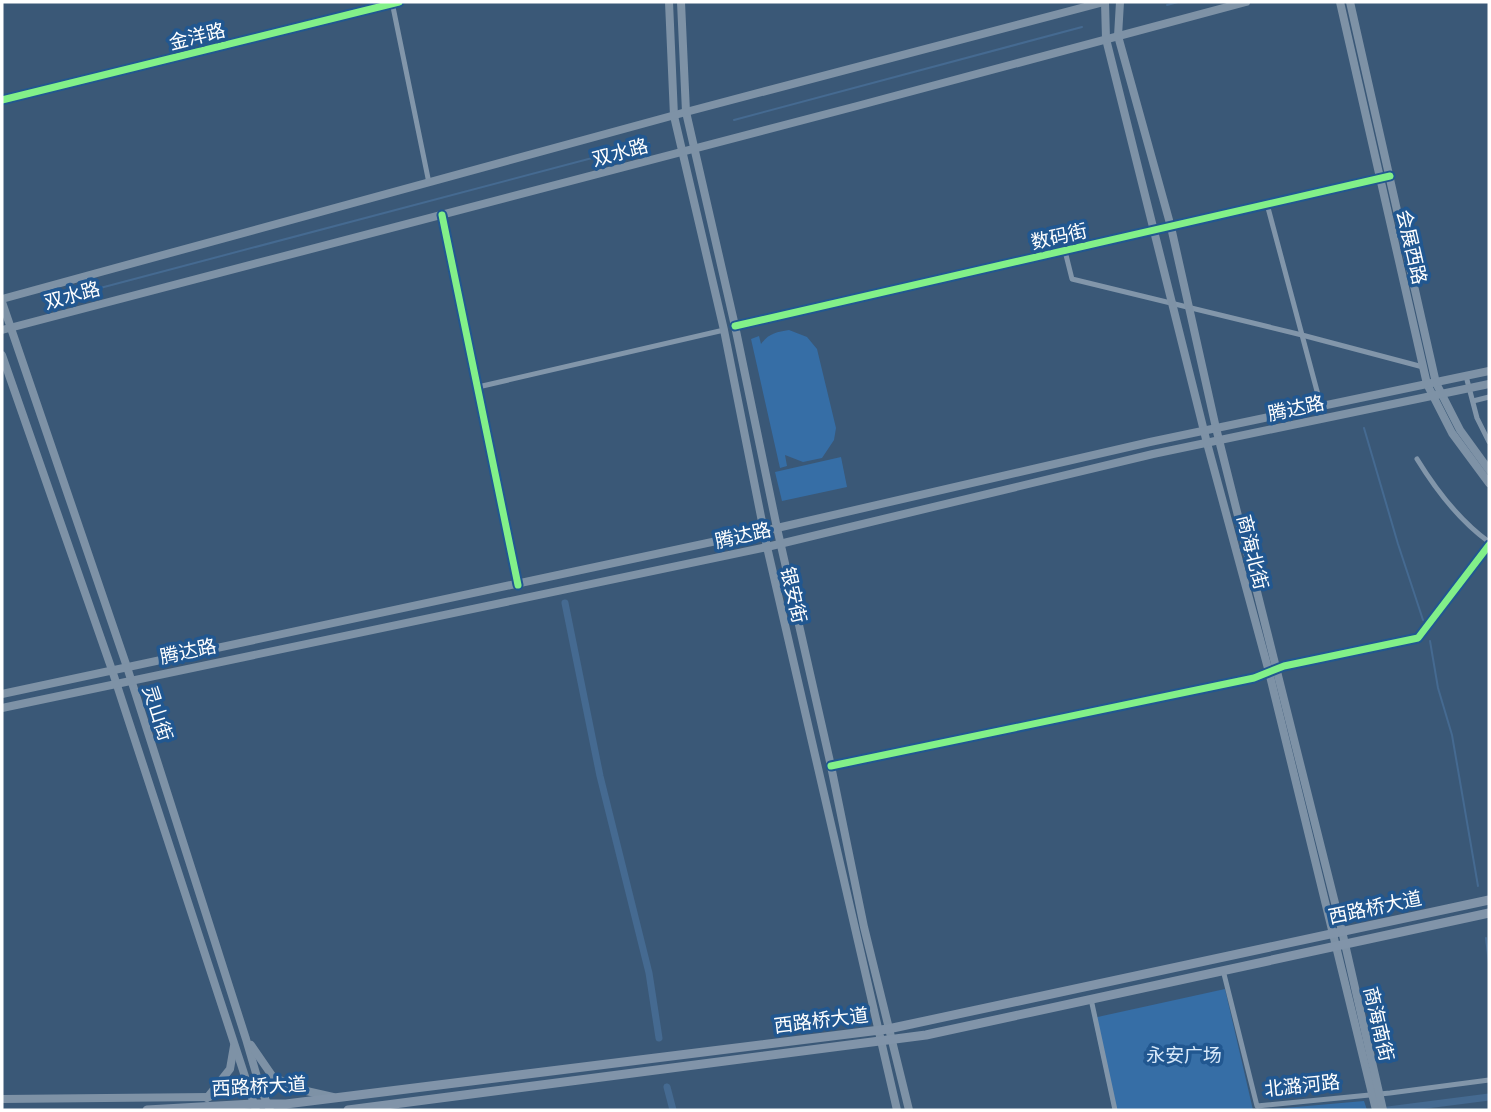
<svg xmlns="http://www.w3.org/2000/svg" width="1491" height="1112" font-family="'Archivo Narrow','Noto Sans SC',sans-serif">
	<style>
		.green { fill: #366ea6 }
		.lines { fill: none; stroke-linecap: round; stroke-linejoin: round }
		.stream { stroke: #456a91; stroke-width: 2 }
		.canal { stroke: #456a91; stroke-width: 7 }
		.street { stroke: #8296aa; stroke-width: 5 }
		.secondary { stroke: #7e92a6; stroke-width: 8 }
		.primary { stroke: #8194a9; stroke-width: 9 }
		.cycleway-casing { stroke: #215790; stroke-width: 11 }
		.cycleway { stroke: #82f089; stroke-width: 7 }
		.labels { text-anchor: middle; stroke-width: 7; stroke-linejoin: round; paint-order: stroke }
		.street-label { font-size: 19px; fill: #fff; stroke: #215790 }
		.park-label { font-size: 19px; fill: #d7e8f9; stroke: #215790 }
	</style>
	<rect width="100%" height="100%" fill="#3a5877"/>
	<g class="green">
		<path d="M789,330L807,337L817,349L836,428L834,440L822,458L803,462L785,455L787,466L780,468L751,339L759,336L761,344C769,333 777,332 789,330Z"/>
		<path d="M841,457L847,487L782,501L775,472Z"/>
		<path d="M1225,989L1253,1110H1113L1093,1018Z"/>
		<path d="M1364,1101L1367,1110H1262Z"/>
	</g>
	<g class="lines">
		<g class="stream">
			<path d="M1167,5L1178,2"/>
			<path d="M734,120L1082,27"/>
			<path d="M51,301L649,143"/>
			<path d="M1364,428L1398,544L1423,620"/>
			<path d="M1430,641L1438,688L1452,735L1478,886"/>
			<path d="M1486,938L1489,964"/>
		</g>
		<g class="canal">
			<path d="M565,603L600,776L649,973L659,1038"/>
			<path d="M667,1087L673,1110"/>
			<path d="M1388,1110L1489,1097"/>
		</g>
		<g class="street">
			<path d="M392,2L429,183"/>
			<path d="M1267,204L1321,406"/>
			<path d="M442,215L518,585"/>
			<path d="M1065,251L1072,279L1302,335L1423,367"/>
			<path d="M735,326L1383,178"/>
			<path d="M1466,376L1477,418L1489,442"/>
			<path d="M478,387L724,330"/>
			<path d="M1473,401L1489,397"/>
			<path d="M1417,459C1436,490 1460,521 1489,542"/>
			<path d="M831,766L1254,678L1284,666L1418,638L1489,545"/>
			<path d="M1223,970L1257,1106L1390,1093L1489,1080"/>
			<path d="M1091,999L1115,1110"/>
		</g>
		<g class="secondary">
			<path d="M669,2L674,116L724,330L767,547L897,1110"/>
			<path d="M681,2L686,112L735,326L777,528L831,766L864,927L909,1110"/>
			<path d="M1105,2L1106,39L1207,443L1269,672L1376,1110"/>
			<path d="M1120,2L1118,36L1171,227L1216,428L1342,931L1383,1110"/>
			<path d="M1340,2L1427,384L1452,433L1489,483"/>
			<path d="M1350,2L1436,383L1460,430L1489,470"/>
			<path d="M2,100L399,2"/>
			<path d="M2,299L686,112L1104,2"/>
			<path d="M2,302L127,667L246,1039L260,1087L270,1110"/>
			<path d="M2,330L857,106L1246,2"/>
			<path d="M2,355L112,670L256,1110"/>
			<path d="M2,694L777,528L1150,442L1489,371"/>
			<path d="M2,708L767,547L1153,454L1489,384"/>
			<path d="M251,1045L273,1077L302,1090L333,1097"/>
			<path d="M207,1098L230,1069L234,1046"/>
			<path d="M2,1099L209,1097"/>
		</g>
		<g class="primary">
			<path d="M147,1110L253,1104H286L888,1029L1489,900"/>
			<path d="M348,1110L926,1035L1489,913"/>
		</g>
		<defs>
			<g id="cycleway">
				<path d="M2,100L399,2"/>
				<path d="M442,215L518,585"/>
				<path d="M735,326L1390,176"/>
				<path d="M831,766L1254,678L1284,666L1418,638L1489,545"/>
			</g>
		</defs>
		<use href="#cycleway" class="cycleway-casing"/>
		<use href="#cycleway" class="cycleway"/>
	</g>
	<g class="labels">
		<g class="street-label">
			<text transform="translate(197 36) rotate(-14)" y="7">金洋路</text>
			<text transform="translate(620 152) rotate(-15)" y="7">双水路</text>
			<text transform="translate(1059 236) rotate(-13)" y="7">数码街</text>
			<text transform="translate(1412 247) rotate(77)" y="7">会展西路</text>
			<text transform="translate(72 295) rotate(-15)" y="7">双水路</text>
			<text transform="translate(1296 408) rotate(-12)" y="7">腾达路</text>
			<text transform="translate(743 535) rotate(-13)" y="7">腾达路</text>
			<text transform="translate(1253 552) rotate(76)" y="7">商海北街</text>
			<text transform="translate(794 595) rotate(77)" y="7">银安街</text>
			<text transform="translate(188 651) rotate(-12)" y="7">腾达路</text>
			<text transform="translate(158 713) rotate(72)" y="7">灵山街</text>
			<text transform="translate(1375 907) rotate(-12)" y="7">西路桥大道</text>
			<text transform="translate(821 1020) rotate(-7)" y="7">西路桥大道</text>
			<text transform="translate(1379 1024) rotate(77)" y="7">商海南街</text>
			<text transform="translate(1302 1085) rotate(-6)" y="7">北潞河路</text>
			<text transform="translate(259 1086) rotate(-3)" y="7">西路桥大道</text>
		</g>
		<g class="park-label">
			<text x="1184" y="1062">永安广场</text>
		</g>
	</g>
	<rect width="1491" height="1112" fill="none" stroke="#ffffff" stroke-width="7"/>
</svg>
